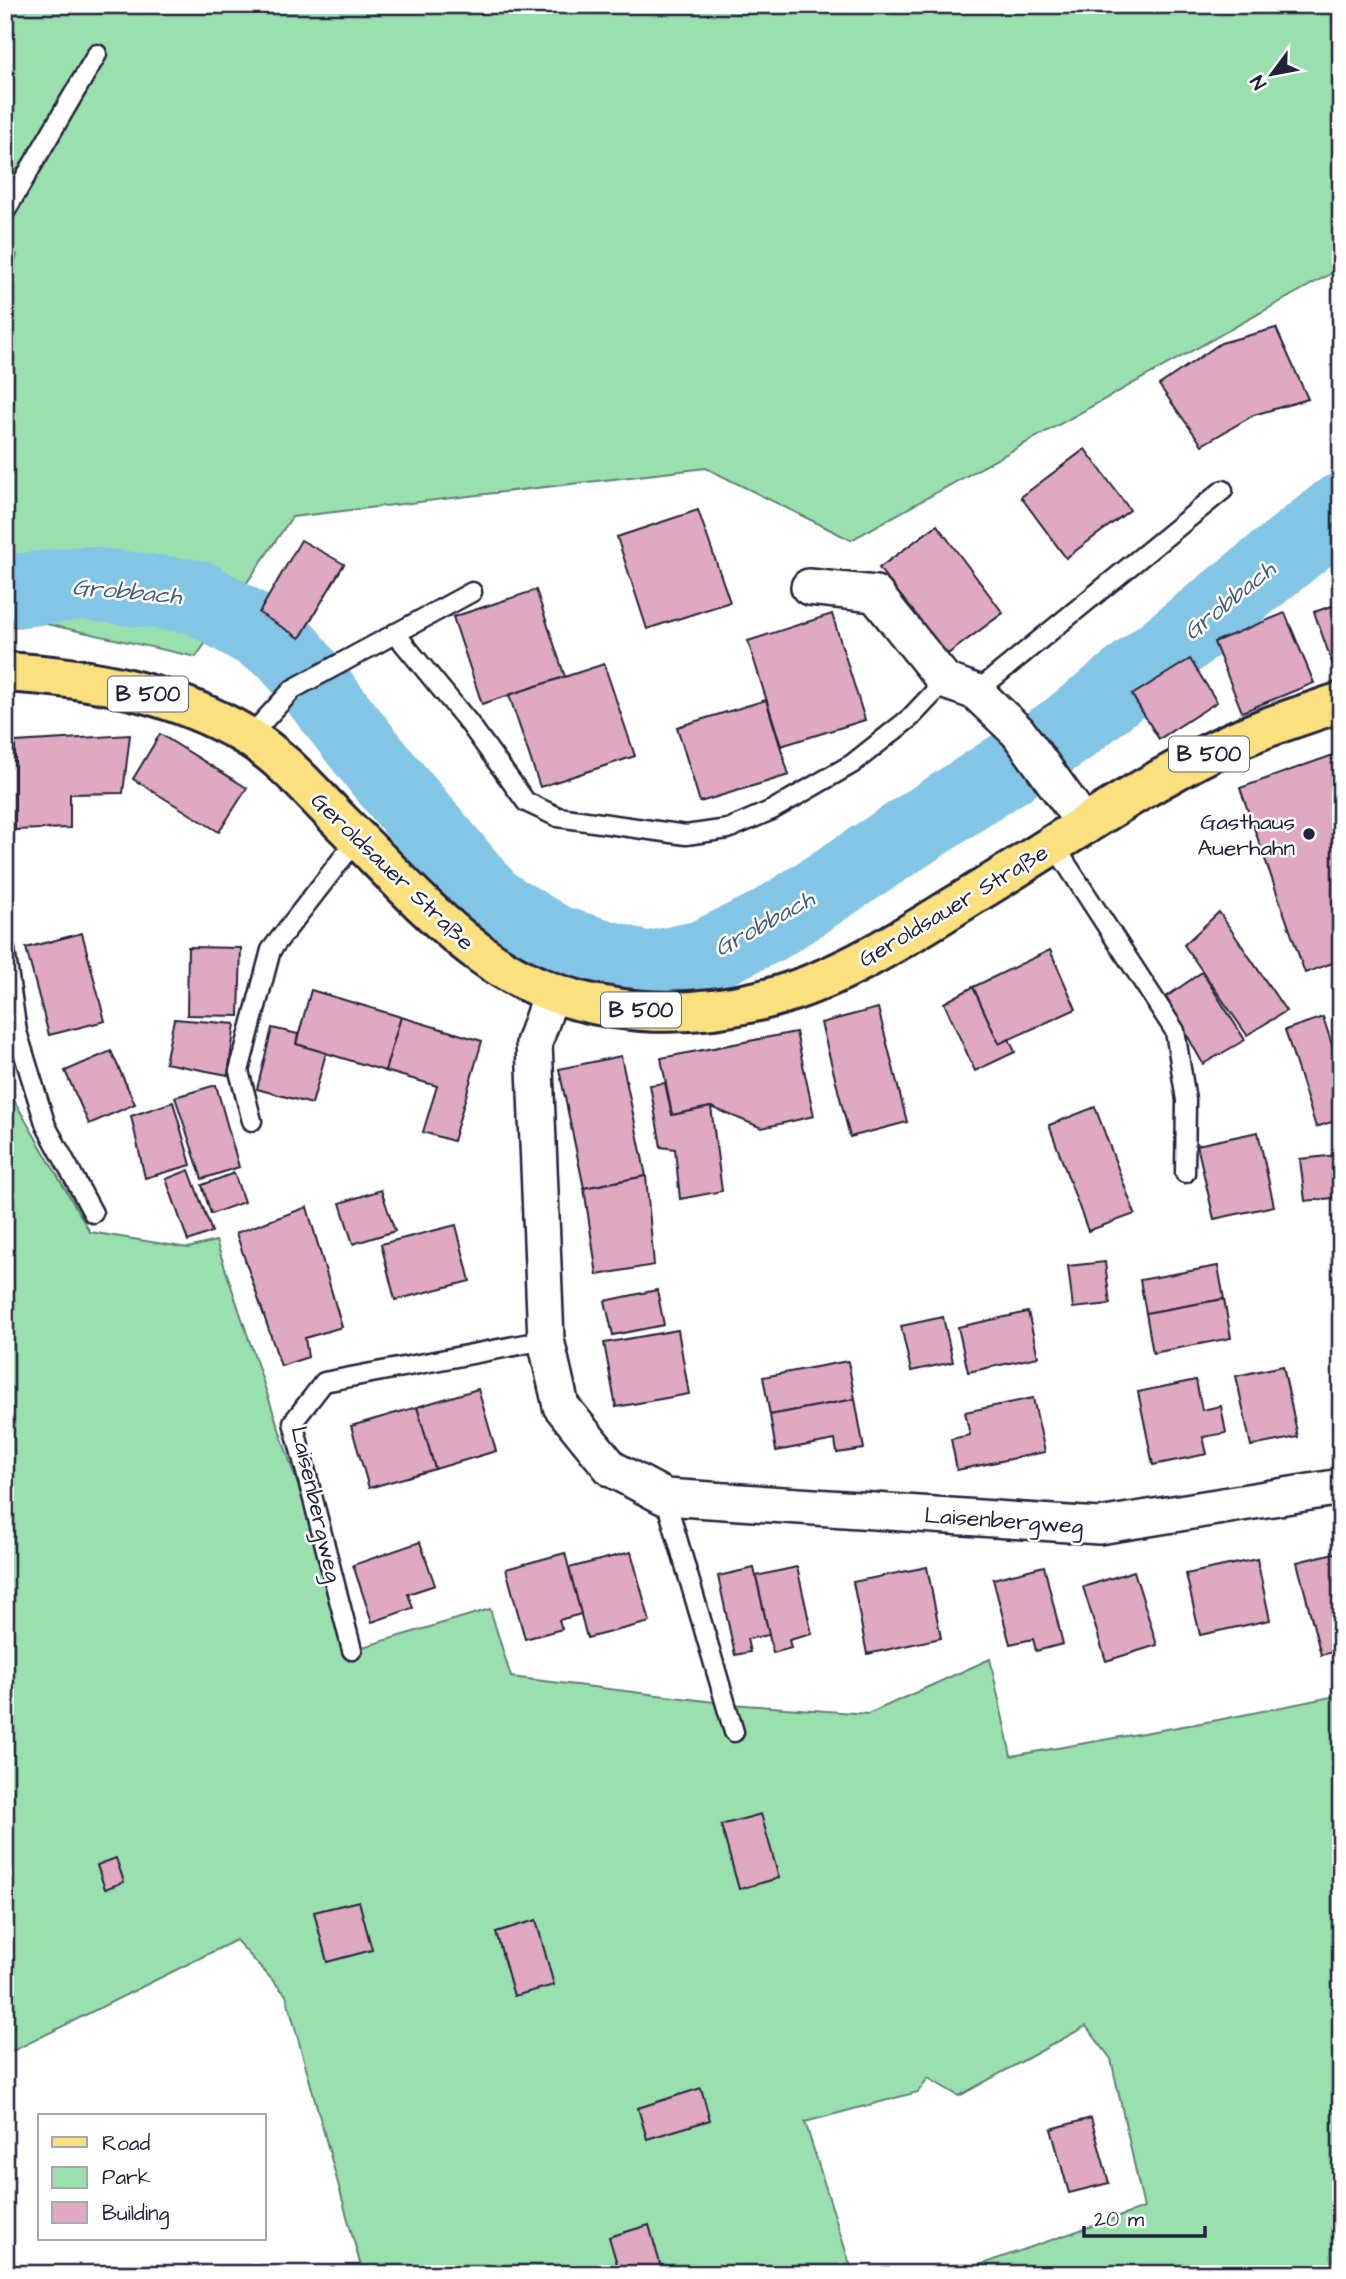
<svg xmlns="http://www.w3.org/2000/svg" width="1346" height="2279" font-family="'Architects Daughter',sans-serif">
	<style>
		.green { fill: #9ae0ae; stroke: #5e8174; stroke-width: 2 }
		.lines { fill: none; stroke-linecap: round; stroke-linejoin: round }
		.river { stroke: #83c5e4; stroke-width: 74 }
		.building { fill: #dfa9c1; stroke: #22223b; stroke-width: 2 }
		.lane-casing { stroke: #22223b; stroke-width: 23 }
		.street-casing { stroke: #22223b; stroke-width: 40 }
		.primary-casing { stroke: #22223b; stroke-width: 44 }
		.lane { stroke: #fff; stroke-width: 18 }
		.street { stroke: #fff; stroke-width: 35 }
		.primary { stroke: #fbe080; stroke-width: 38 }
		.poi-dot { fill: #22223b; stroke: #fff; stroke-width: 2.5 }
		.labels { text-anchor: middle; stroke-width: 5; stroke-linejoin: round; paint-order: stroke }
		.shield { fill: #fff; stroke: #646476; stroke-width: 2 }
		.shield-label { font-size: 21px; font-weight: bold; fill: #22223b }
		.poi-label { font-size: 23px; fill: #22223b; stroke: #fff; text-anchor: end }
		.street-label { font-size: 23px; fill: #22223b; stroke: #fff }
		.water-label { font-size: 24px; font-style: italic; fill: #445b76; stroke: #fff }
	</style>
	<rect width="100%" height="100%" fill="#fff"/>
	<filter id="ink" filterUnits="userSpaceOnUse"><feTurbulence type="fractalNoise" baseFrequency=".0143" numOctaves="2"/><feDisplacementMap in="SourceGraphic" scale="14" xChannelSelector="R" yChannelSelector="G"/><feConvolveMatrix kernelMatrix="1 2 1 2 8 2 1 2 1" color-interpolation-filters="sRGB"/></filter>
	<g filter="url(#ink)">
		<g class="green">
			<path d="M5,5H1341V268L851,540L706,468L292,517L196,657L5,615V290L17,255L5,246Z"/>
			<path d="M5,1090H8L90,1232L188,1248L216,1241L353,1650L490,1609L511,1677L731,1704L868,1714L990,1659L1011,1756L1218,1720L1341,1695V2274H953L1144,2208L1111,2059L1086,2026L959,2096L928,2078L918,2092L805,2122L853,2274H363L286,1995L236,1940L5,2055Z"/>
		</g>
		<g class="lines">
			<path class="river" d="M5,592L82,583L198,597L285,648L380,770L491,903L555,942L647,969L703,957L768,926L1066,731L1341,510"/>
		</g>
		<g class="building">
			<path d="M1276,328L1308,399L1254,415L1202,445L1159,385L1221,343Z"/>
			<path d="M1085,449L1130,510L1066,558L1021,497Z"/>
			<path d="M698,510L730,602L647,629L617,537Z"/>
			<path d="M937,525L1003,613L945,656L879,568Z"/>
			<path d="M301,540L344,564L300,638L259,613Z"/>
			<path d="M536,590L565,677L482,704L453,617Z"/>
			<path d="M1341,603V665L1334,668L1314,612Z"/>
			<path d="M1285,613L1314,683L1242,712L1214,642Z"/>
			<path d="M832,614L865,720L781,746L748,641Z"/>
			<path d="M1190,659L1217,702L1159,739L1132,695Z"/>
			<path d="M604,664L635,756L540,787L509,695Z"/>
			<path d="M766,700L789,775L700,802L677,727Z"/>
			<path d="M160,734L247,788L219,832L133,779Z"/>
			<path d="M130,735L123,793L70,794V828L15,830V742Z"/>
			<path d="M1336,754L1341,766V960L1305,973L1240,788Z"/>
			<path d="M1219,912L1286,1011L1247,1035L1184,945Z"/>
			<path d="M82,933L105,1021L49,1035L26,948Z"/>
			<path d="M188,947L241,948L239,1016L187,1015Z"/>
			<path d="M1050,950L1076,1009L999,1044L973,987Z"/>
			<path d="M1202,972L1245,1040L1203,1064L1166,997Z"/>
			<path d="M973,987L999,1044L1009,1039L1015,1052L975,1071L944,1003Z"/>
			<path d="M311,990L401,1017L385,1071L296,1044Z"/>
			<path d="M878,1008L907,1122L850,1137L821,1023Z"/>
			<path d="M401,1017L482,1041L453,1141L423,1132L437,1086L385,1071Z"/>
			<path d="M1323,1017L1341,1072V1119L1316,1127L1285,1030Z"/>
			<path d="M174,1019L235,1024L228,1075L165,1063Z"/>
			<path d="M272,1028L298,1034L296,1044L326,1053L312,1104L257,1089Z"/>
			<path d="M796,1032L814,1116L762,1128L711,1107L672,1115L661,1058Z"/>
			<path d="M111,1051L135,1104L89,1124L65,1071Z"/>
			<path d="M621,1056L646,1176L584,1188L559,1069Z"/>
			<path d="M665,1083L672,1115L711,1107L722,1191L680,1199L675,1149L661,1147L650,1085Z"/>
			<path d="M216,1085L239,1167L202,1179L175,1097Z"/>
			<path d="M173,1102L191,1165L145,1178L131,1116Z"/>
			<path d="M1095,1107L1135,1214L1088,1231L1049,1125Z"/>
			<path d="M1258,1132L1274,1206L1214,1219L1197,1145Z"/>
			<path d="M1337,1155L1341,1197L1305,1201L1300,1159Z"/>
			<path d="M189,1170L212,1232L188,1241L166,1179Z"/>
			<path d="M234,1173L244,1202L211,1214L202,1185Z"/>
			<path d="M646,1176L654,1265L597,1275L584,1188Z"/>
			<path d="M381,1190L395,1231L353,1244L340,1203Z"/>
			<path d="M307,1207L342,1327L305,1338L308,1357L281,1366L236,1233Z"/>
			<path d="M456,1225L470,1281L395,1300L381,1244Z"/>
			<path d="M1105,1262L1110,1304L1073,1308L1068,1266Z"/>
			<path d="M1218,1266L1224,1299L1146,1313L1140,1280Z"/>
			<path d="M657,1290L664,1325L613,1335L605,1301Z"/>
			<path d="M1224,1299L1231,1338L1153,1353L1146,1313Z"/>
			<path d="M1028,1312L1038,1357L968,1372L958,1327Z"/>
			<path d="M943,1317L953,1362L911,1371L901,1326Z"/>
			<path d="M678,1330L689,1394L616,1407L604,1343Z"/>
			<path d="M848,1361L855,1399L770,1415L763,1377Z"/>
			<path d="M1283,1366L1298,1437L1251,1446L1236,1376Z"/>
			<path d="M1196,1380L1202,1410L1221,1406L1226,1433L1203,1437L1207,1454L1153,1465L1138,1392Z"/>
			<path d="M478,1389L496,1451L435,1469L417,1407Z"/>
			<path d="M1033,1398L1045,1452L957,1470L951,1439L970,1435L965,1412Z"/>
			<path d="M855,1399L864,1449L837,1453L835,1440L776,1451L770,1415Z"/>
			<path d="M417,1407L435,1469L369,1488L351,1426Z"/>
			<path d="M420,1542L435,1585L408,1594L413,1608L372,1622L353,1565Z"/>
			<path d="M1341,1549V1650L1321,1655L1297,1562L1338,1552Z"/>
			<path d="M631,1552L650,1622L587,1638L569,1568Z"/>
			<path d="M565,1553L581,1614L559,1620L562,1629L525,1639L506,1569Z"/>
			<path d="M1257,1559L1270,1620L1200,1635L1186,1574Z"/>
			<path d="M1044,1566L1063,1644L1036,1651L1033,1639L1010,1644L993,1579Z"/>
			<path d="M797,1567L812,1634L789,1640L791,1648L773,1653L756,1576Z"/>
			<path d="M927,1567L941,1638L867,1654L853,1582Z"/>
			<path d="M754,1568L769,1635L747,1639L750,1652L735,1655L718,1576Z"/>
			<path d="M1134,1571L1157,1645L1106,1661L1083,1587Z"/>
			<path d="M761,1814L779,1878L739,1889L721,1825Z"/>
			<path d="M116,1858L124,1882L105,1889L97,1865Z"/>
			<path d="M359,1901L372,1950L327,1962L314,1912Z"/>
			<path d="M536,1920L554,1985L514,1996L496,1932Z"/>
			<path d="M701,2088L710,2120L647,2139L638,2108Z"/>
			<path d="M1091,2118L1109,2183L1069,2193L1051,2129Z"/>
			<path d="M649,2225L663,2274H620L609,2237Z"/>
		</g>
		<g class="lines">
			<defs>
				<g id="lane">
					<path d="M5,212L97,54"/>
					<path d="M395,633L469,723L526,802L558,817L686,835L728,829L772,810L852,764L910,718L945,681"/>
					<path d="M976,692L1223,490"/>
					<path d="M249,737L293,689L472,592"/>
					<path d="M1054,845L1175,1031L1186,1100L1185,1173"/>
					<path d="M5,950L17,1032L46,1126L93,1213"/>
					<path d="M252,1121L239,1071L271,950L358,838"/>
					<path d="M665,1497L734,1732"/>
					<path d="M352,1650L293,1422L324,1382L546,1340"/>
				</g>
				<g id="street">
					<path d="M809,587L875,594L945,681L976,692L1018,732L1086,826"/>
					<path d="M551,994L534,1043L546,1340L561,1406L612,1469L665,1497L1099,1526L1341,1487"/>
				</g>
				<path id="primary" d="M5,672C89,677 173,692 247,736C283,758 312,793 342,823C387,867 430,917 481,954C561,1013 664,1023 758,1001C843,981 916,929 989,885C1065,838 1139,787 1219,748C1258,729 1300,716 1341,702"/>
			</defs>
			<use href="#lane" class="lane-casing"/>
			<use href="#street" class="street-casing"/>
			<use href="#primary" class="primary-casing"/>
			<use href="#lane" class="lane"/>
			<use href="#street" class="street"/>
			<use href="#primary" class="primary"/>
		</g>
	</g>
	<circle class="poi-dot" cx="1309" cy="834" r="7"/>
	<g class="labels">
		<g class="shield">
			<rect x="108" y="676.5" width="80" height="35" rx="5"/>
			<rect x="1169" y="736.5" width="80" height="35" rx="5"/>
			<rect x="601" y="992.5" width="80" height="35" rx="5"/>
		</g>
		<g class="shield-label">
			<text x="148" y="701">B 500</text>
			<text x="1209" y="761">B 500</text>
			<text x="641" y="1017">B 500</text>
		</g>
		<g class="poi-label">
			<text x="1295" y="829">Gasthaus<tspan x="1295" dy="26">Auerhahn</tspan></text>
		</g>
		<g class="street-label">
			<text transform="translate(393 871) rotate(44)" y="8">Geroldsauer Straße</text>
			<text transform="translate(953 905) rotate(-31)" y="8">Geroldsauer Straße</text>
			<text transform="translate(317 1504) rotate(77)" y="8">Laisenbergweg</text>
			<text transform="translate(1004 1520) rotate(4)" y="8">Laisenbergweg</text>
		</g>
		<g class="water-label">
			<text transform="translate(127 591) rotate(5)" y="8">Grobbach</text>
			<text transform="translate(1229 600) rotate(-39)" y="8">Grobbach</text>
			<text transform="translate(764 923) rotate(-29)" y="8">Grobbach</text>
		</g>
	</g>
	<rect width="1346" height="2279" fill="none" stroke="#fff" stroke-width="28"/>
	<rect x="14" y="14" width="1318" height="2251" fill="none" stroke="#22223b" stroke-width="2.5" filter="url(#ink)"/>
	<rect x="38" y="2114" width="228" height="126" fill="#ffffff" stroke="#a7a7b1" stroke-width="2"/>
	<rect x="52" y="2137" width="35" height="10" fill="#fbe080" stroke="#a7a7b1" stroke-width="2"/>
	<text x="102" y="2150" font-size="21" fill="#22223b">Road</text>
	<rect x="52" y="2167" width="35" height="21" fill="#9ae0ae" stroke="#a7a7b1" stroke-width="2"/>
	<text x="102" y="2184" font-size="21" fill="#22223b">Park</text>
	<rect x="52" y="2202" width="35" height="21" fill="#dfa9c1" stroke="#a7a7b1" stroke-width="2"/>
	<text x="102" y="2220" font-size="21" fill="#22223b">Building</text>
	<g transform="translate(1272 74) rotate(238)" stroke="#ffffff" stroke-width="5" paint-order="stroke">
	<path d="M0-5L12 26L0 18L-12 26Z" fill="#22223b"/>
	<text y="-10" font-size="19" font-weight="bold" text-anchor="middle" fill="#22223b">N</text>
	</g>
	<path d="M1084 2226v10h121v-10" fill="none" stroke="#22223b" stroke-width="3.5"/>
	<text x="1094" y="2226" font-size="21" fill="#22223b" stroke="#ffffff" stroke-width="5" paint-order="stroke">20 m</text>
</svg>
